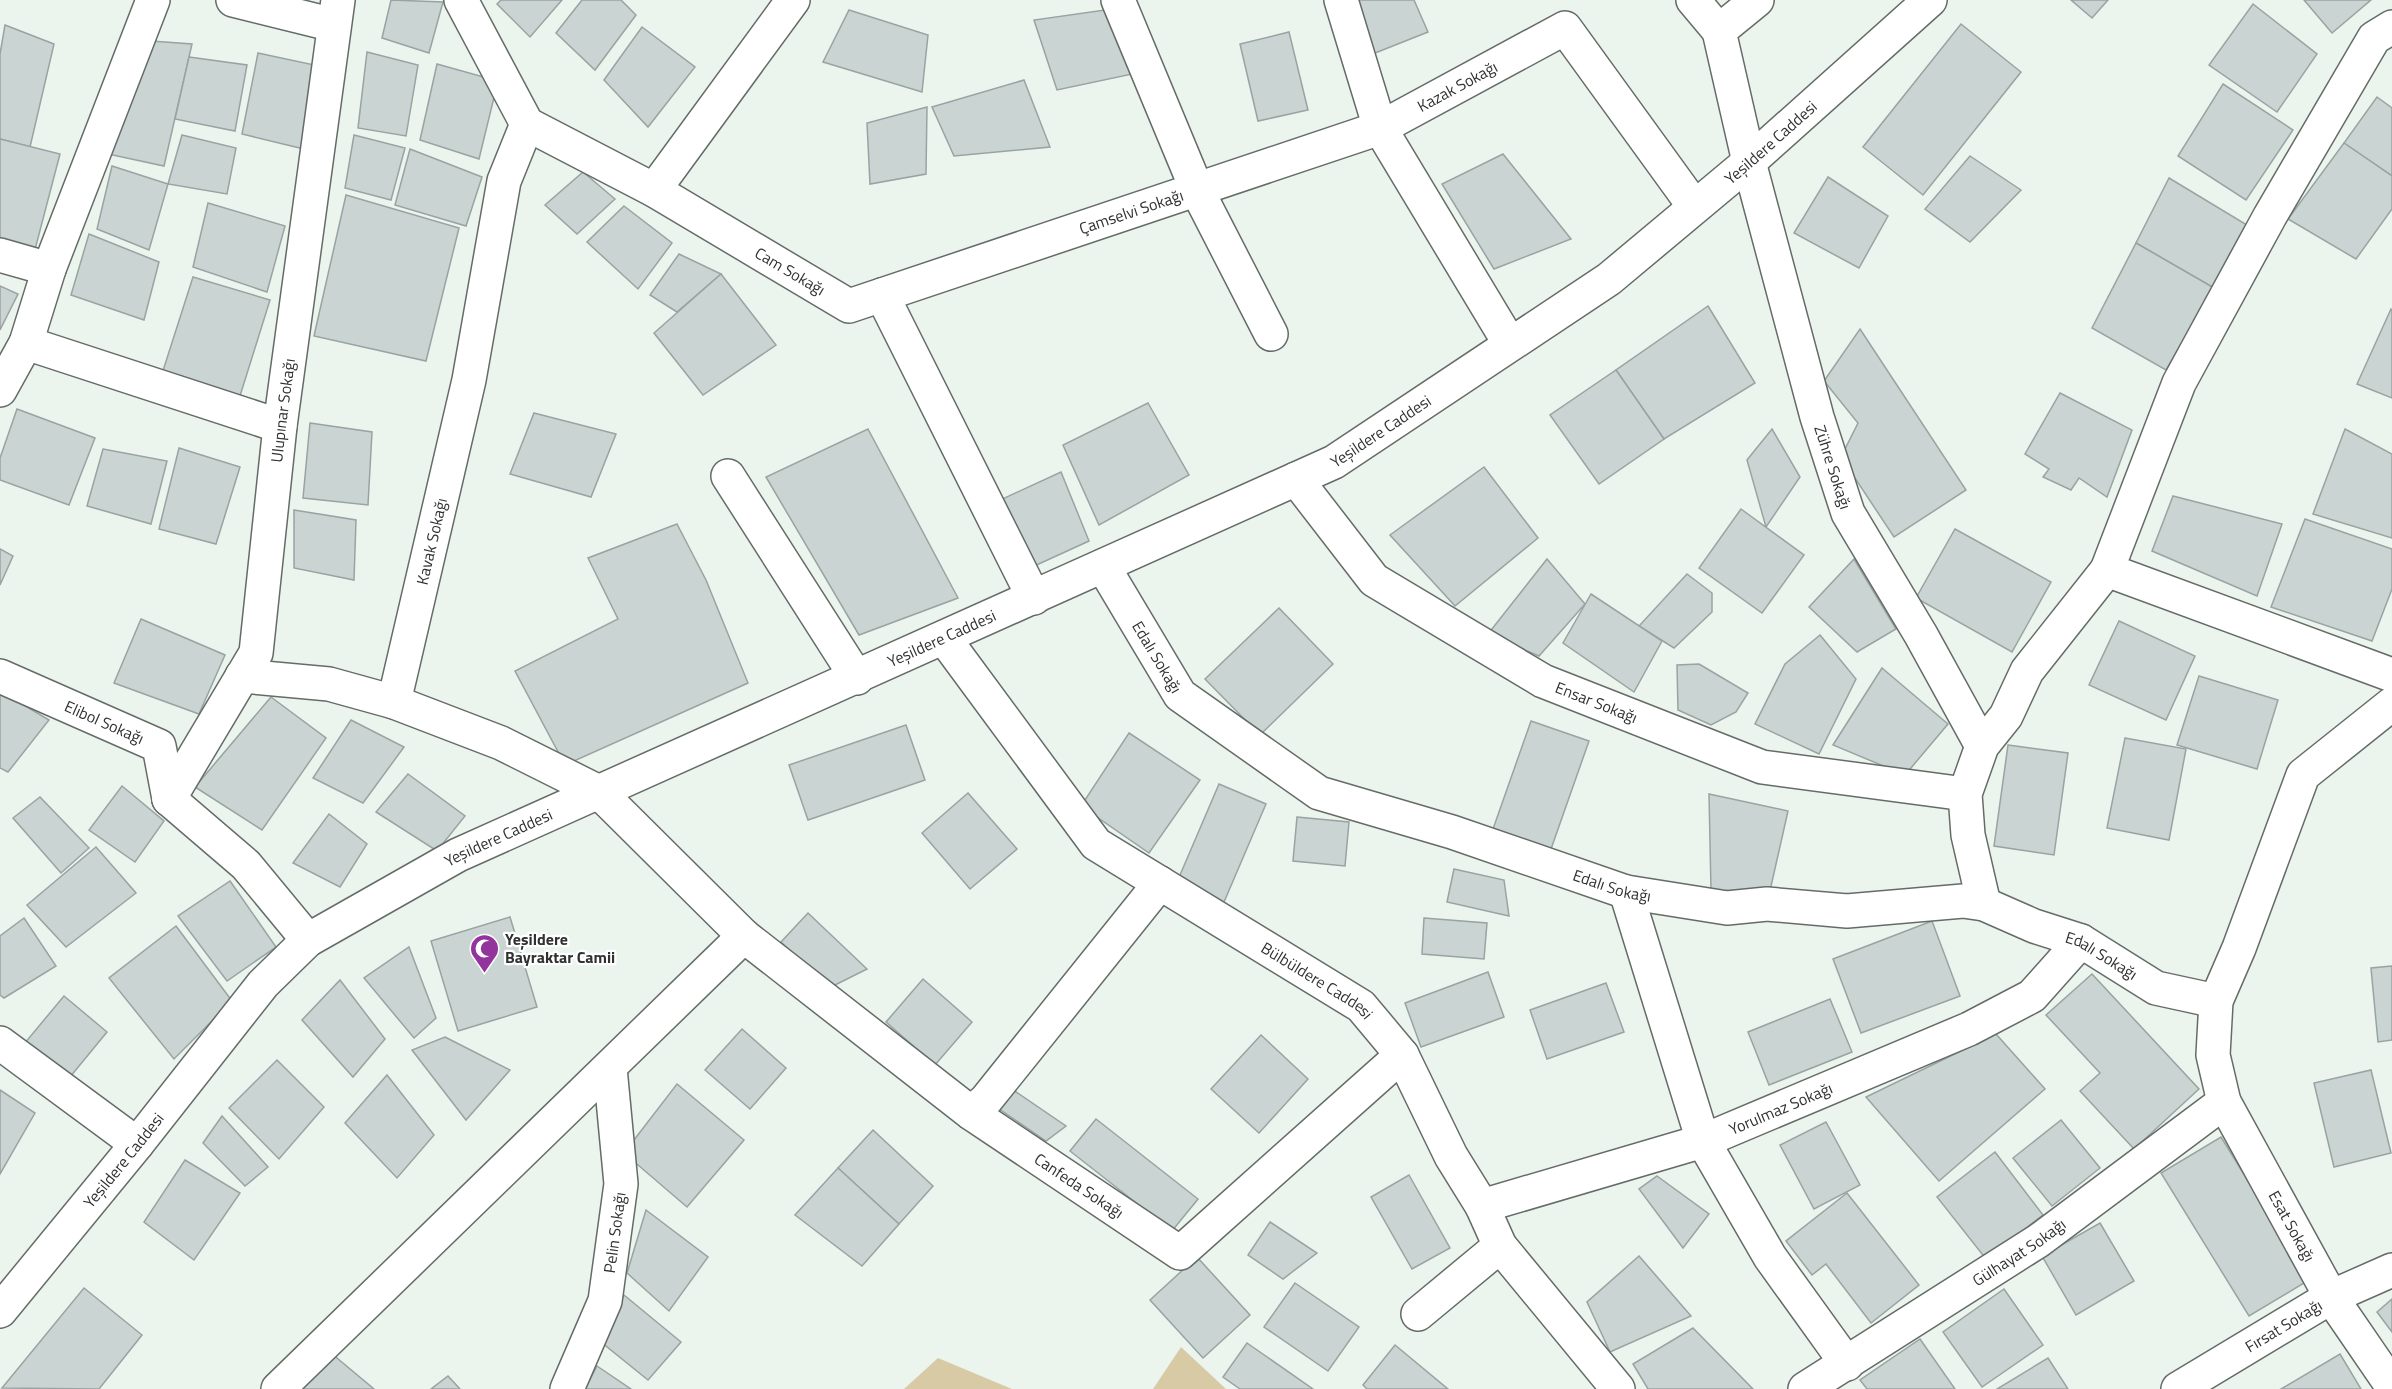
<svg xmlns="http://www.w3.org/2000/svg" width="2392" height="1389" font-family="'Titillium Web',sans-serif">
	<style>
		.green { fill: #d9caa6 }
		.building { fill: #cad4d3; stroke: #99a3a2; stroke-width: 1.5 }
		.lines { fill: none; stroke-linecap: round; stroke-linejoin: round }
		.minor-casing { stroke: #656c67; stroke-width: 36 }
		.tertiary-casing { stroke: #656c67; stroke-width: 36 }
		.minor { stroke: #fff; stroke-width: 33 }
		.tertiary { stroke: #fff; stroke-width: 33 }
		.labels { text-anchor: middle; stroke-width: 4.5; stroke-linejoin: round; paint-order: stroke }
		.street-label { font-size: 16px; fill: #2f3230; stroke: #fff }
		.poi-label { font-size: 16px; font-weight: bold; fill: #2f3230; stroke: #fff; text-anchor: start }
	</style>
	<rect width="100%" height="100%" fill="#ecf4ee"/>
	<g class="green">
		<path d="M1181,1347L1226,1389H1153Z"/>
		<path d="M938,1358L1012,1389H904Z"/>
	</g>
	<g class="building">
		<path d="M391,0L443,2L429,53L382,38Z"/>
		<path d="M501,0H562L530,37L497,4Z"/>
		<path d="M582,0H621L636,15L595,70L556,33Z"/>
		<path d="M1341,0H1414L1428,32L1365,57Z"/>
		<path d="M2071,0H2108L2092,18Z"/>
		<path d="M2304,0H2371L2332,33Z"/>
		<path d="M2253,4L2317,54L2277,112L2209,65Z"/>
		<path d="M1112,9L1137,73L1057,90L1034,20Z"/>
		<path d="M849,10L928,35L922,92L823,62Z"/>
		<path d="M1961,24L2021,72L1923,195L1863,147Z"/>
		<path d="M5,25L54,44L30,147L0,139V54Z"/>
		<path d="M642,27L695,67L648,127L604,80Z"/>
		<path d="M1289,32L1308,110L1258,121L1240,44Z"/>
		<path d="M137,40L192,44L164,166L94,151Z"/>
		<path d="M367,52L418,65L406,136L358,128Z"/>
		<path d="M258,53L319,66L304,149L242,134Z"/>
		<path d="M189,57L247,65L235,131L175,119Z"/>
		<path d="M437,64L498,81L479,159L420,140Z"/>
		<path d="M1024,80L1050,147L954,156L932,107Z"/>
		<path d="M2223,84L2293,130L2246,200L2178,156Z"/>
		<path d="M2377,97L2392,108V176L2344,143Z"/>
		<path d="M927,107L926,174L870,184L867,123Z"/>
		<path d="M182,135L236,148L227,194L168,184Z"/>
		<path d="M354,135L405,148L391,200L345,188Z"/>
		<path d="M0,139L60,154L32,261L0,252Z"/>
		<path d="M2344,143L2392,176V209L2356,259L2288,219Z"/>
		<path d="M410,149L482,177L466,226L395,205Z"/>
		<path d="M1503,154L1571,239L1494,269L1442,184Z"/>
		<path d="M1970,156L2021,190L1970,242L1925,209Z"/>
		<path d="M112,166L168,184L149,250L97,229Z"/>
		<path d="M583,172L615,199L577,234L545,205Z"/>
		<path d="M1828,177L1888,216L1859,268L1794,233Z"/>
		<path d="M2169,178L2247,225L2214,288L2136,243Z"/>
		<path d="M346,195L459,228L426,361L314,336Z"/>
		<path d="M208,203L285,226L267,292L193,267Z"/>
		<path d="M624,206L672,243L638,289L587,242Z"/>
		<path d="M89,234L159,262L144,320L71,295Z"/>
		<path d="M2136,243L2214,288L2166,370L2092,328Z"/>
		<path d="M679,254L721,274L677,312L650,295Z"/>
		<path d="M721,274L776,345L703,395L654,333Z"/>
		<path d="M193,277L270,300L235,412L160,380Z"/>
		<path d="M0,286L18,294L0,330Z"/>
		<path d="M1708,306L1755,383L1664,439L1616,370Z"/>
		<path d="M2391,309L2392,310V398L2357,384Z"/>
		<path d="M1860,329L1966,490L1894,537L1841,457L1858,423L1824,381Z"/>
		<path d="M1616,370L1664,439L1599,484L1550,415Z"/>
		<path d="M2060,393L2132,430L2107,497L2079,478L2071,490L2043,477L2049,469L2025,454Z"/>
		<path d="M1148,403L1189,475L1099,525L1063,445Z"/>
		<path d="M17,409L95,438L69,505L0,480V458Z"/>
		<path d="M534,413L616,434L591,497L510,474Z"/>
		<path d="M310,423L372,432L368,505L303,498Z"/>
		<path d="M868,429L958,598L859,635L766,477Z"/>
		<path d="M1772,429L1800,477L1766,527L1747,460Z"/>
		<path d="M2345,429L2392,454V538L2313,514Z"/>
		<path d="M179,448L240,467L216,544L159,529Z"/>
		<path d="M103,449L167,461L151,524L87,506Z"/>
		<path d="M1484,467L1538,538L1455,606L1390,535Z"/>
		<path d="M1061,472L1089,541L1030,568L998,501Z"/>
		<path d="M2173,496L2282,524L2257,596L2152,551Z"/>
		<path d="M1741,509L1804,555L1762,613L1699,568Z"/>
		<path d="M294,510L356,520L354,580L294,568Z"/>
		<path d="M2305,519L2392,549V589L2372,641L2271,607Z"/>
		<path d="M677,524L706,580L748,683L565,765L515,671L618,619L588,558Z"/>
		<path d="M1955,529L2051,582L2012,652L1916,598Z"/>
		<path d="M0,549L13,556L0,585Z"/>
		<path d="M1547,559L1585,604L1539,656L1488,634Z"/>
		<path d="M1854,559L1896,629L1857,652L1809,607Z"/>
		<path d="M1687,574L1712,593V612L1674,648L1639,626Z"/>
		<path d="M1591,594L1662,641L1634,692L1563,643Z"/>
		<path d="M1279,608L1333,664L1260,735L1205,679Z"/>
		<path d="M141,619L225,655L199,714L114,683Z"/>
		<path d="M2119,621L2195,656L2166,720L2089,685Z"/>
		<path d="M1820,635L1856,679L1819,754L1755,724L1785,664Z"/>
		<path d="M1699,664L1748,693L1736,712L1711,725L1678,710L1677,665Z"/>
		<path d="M1882,668L1948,724L1905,775L1833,745Z"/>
		<path d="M2199,676L2278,700L2257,769L2177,745Z"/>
		<path d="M0,691L49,720L8,772L0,768Z"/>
		<path d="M271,697L326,738L262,830L195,787Z"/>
		<path d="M351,720L404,747L363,803L313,778Z"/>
		<path d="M1531,721L1589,741L1551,849L1493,829Z"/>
		<path d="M906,725L925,780L808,820L789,765Z"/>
		<path d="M1129,733L1200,780L1149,853L1081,806Z"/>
		<path d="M2125,738L2186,749L2169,840L2107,828Z"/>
		<path d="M2008,745L2068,753L2054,855L1994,846Z"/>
		<path d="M408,774L465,816L437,851L376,812Z"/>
		<path d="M1219,784L1266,804L1224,902L1177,882Z"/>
		<path d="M122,786L164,821L135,862L89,830Z"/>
		<path d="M968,793L1017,849L970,889L922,833Z"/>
		<path d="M1709,794L1788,811L1767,904L1711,891Z"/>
		<path d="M40,797L89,848L61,873L13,818Z"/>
		<path d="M329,814L367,844L340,887L293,863Z"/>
		<path d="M1297,817L1349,822L1345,866L1293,861Z"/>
		<path d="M96,847L136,893L66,947L27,905Z"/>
		<path d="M1454,869L1504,880L1509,916L1447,902Z"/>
		<path d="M230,881L276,947L227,981L178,916Z"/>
		<path d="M808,913L867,969L829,988L781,942Z"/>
		<path d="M510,917L537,1007L458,1031L431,941Z"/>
		<path d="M24,918L56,966L4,998L0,995V936Z"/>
		<path d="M1424,918L1487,923L1484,959L1422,954Z"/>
		<path d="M1932,921L1960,996L1861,1033L1833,959Z"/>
		<path d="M176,926L232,1001L174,1059L109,978Z"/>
		<path d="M409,947L436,1018L414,1038L364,978Z"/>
		<path d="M2392,966V1040L2378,1042L2371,968Z"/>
		<path d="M1488,972L1504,1017L1421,1047L1405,1003Z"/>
		<path d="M2092,974L2199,1089L2134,1149L2080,1091L2100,1073L2046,1015Z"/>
		<path d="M923,979L972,1022L935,1065L886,1022Z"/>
		<path d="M340,980L385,1039L353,1077L302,1020Z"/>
		<path d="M1606,983L1624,1032L1547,1059L1530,1010Z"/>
		<path d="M64,996L107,1032L70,1077L24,1044Z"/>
		<path d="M1830,999L1852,1052L1769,1085L1748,1032Z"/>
		<path d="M742,1029L786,1068L750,1109L705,1070Z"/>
		<path d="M1996,1034L2045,1089L1939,1181L1866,1097Z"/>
		<path d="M1261,1035L1308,1079L1259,1133L1211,1089Z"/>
		<path d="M445,1037L510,1070L466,1120L412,1050Z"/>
		<path d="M277,1060L324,1107L279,1159L229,1108Z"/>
		<path d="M2371,1070L2391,1153L2334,1167L2314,1083Z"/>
		<path d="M387,1075L434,1135L397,1178L345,1123Z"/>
		<path d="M1000,1081L1066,1126L1046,1141L986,1100Z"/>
		<path d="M677,1084L744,1140L687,1207L624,1153Z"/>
		<path d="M0,1090L35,1113L0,1174Z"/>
		<path d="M222,1116L268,1167L245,1186L203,1143Z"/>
		<path d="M1096,1119L1198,1199L1172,1231L1070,1151Z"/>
		<path d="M2061,1120L2100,1168L2052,1206L2013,1158Z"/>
		<path d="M1826,1122L1860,1185L1814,1209L1780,1145Z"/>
		<path d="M873,1130L933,1186L899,1224L838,1168Z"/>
		<path d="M2221,1137L2309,1280L2249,1316L2161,1173Z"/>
		<path d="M1995,1152L2043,1215L1986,1259L1937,1197Z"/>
		<path d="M185,1160L240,1193L194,1260L144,1222Z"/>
		<path d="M838,1168L899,1224L862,1266L795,1215Z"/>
		<path d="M1409,1175L1450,1248L1412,1269L1371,1197Z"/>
		<path d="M1657,1176L1709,1214L1683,1248L1639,1189Z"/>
		<path d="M1847,1193L1919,1285L1871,1323L1826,1264L1812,1275L1786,1241Z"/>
		<path d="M646,1210L708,1257L669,1311L627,1273Z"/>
		<path d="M1270,1222L1317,1253L1283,1279L1248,1255Z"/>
		<path d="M2100,1223L2134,1281L2076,1315L2042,1256Z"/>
		<path d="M1639,1256L1691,1316L1610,1352L1587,1302Z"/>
		<path d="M1197,1257L1250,1315L1203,1358L1150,1300Z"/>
		<path d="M1295,1283L1359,1327L1328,1371L1264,1327Z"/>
		<path d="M84,1288L142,1335L99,1389L2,1388Z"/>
		<path d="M2004,1289L2043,1345L1982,1387L1943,1332Z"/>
		<path d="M624,1295L681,1342L648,1380L601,1342Z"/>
		<path d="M2392,1299V1332L2377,1312Z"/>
		<path d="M1693,1328L1753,1389H1648L1633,1364Z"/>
		<path d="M1920,1339L1955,1389H1867L1860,1380Z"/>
		<path d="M1247,1343L1313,1389H1240L1223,1377Z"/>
		<path d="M1395,1345L1448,1389H1367L1363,1385Z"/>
		<path d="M325,1348L374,1389H295Z"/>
		<path d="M2340,1354L2361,1389H2281Z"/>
		<path d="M2048,1358L2068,1389H1997Z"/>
		<path d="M597,1366L631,1389H585Z"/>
		<path d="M448,1376L460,1389H431Z"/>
	</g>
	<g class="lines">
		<defs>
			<g id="minor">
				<path d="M233,0L334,25"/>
				<path id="s1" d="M461,0L527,124L654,190L849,306L1380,128L1341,0"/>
				<path d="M1118,0L1197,190L1271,334"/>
				<path d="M1693,0L1719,31"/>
				<path id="s2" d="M1757,0L1719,31L1749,162L1817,417L1848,513L1921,635L1982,746"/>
				<path d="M2392,27L2374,38L2270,216L2179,383L2107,570L2392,675"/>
				<path d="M654,190L793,0"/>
				<path d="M0,255L49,269L26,343"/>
				<path d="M49,269L153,0"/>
				<path d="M882,295L1034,598"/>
				<path id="s3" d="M1510,344L1380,128L1565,28L1694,206"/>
				<path d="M0,390L26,343L280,426"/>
				<path d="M728,476L857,678"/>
				<path id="s4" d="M1296,479L1374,580L1543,681L1762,767L1965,794"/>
				<path id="s5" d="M1103,566L1180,695L1319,793L1452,832L1626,892L1727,908L1767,904L1847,911L1963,901L1984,904L2034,926L2081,941L2156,988L2216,1001"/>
				<path id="s6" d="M944,638L1096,844L1361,1006L1402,1055L1451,1156L1482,1206L1500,1246L1618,1389"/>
				<path id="s7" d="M0,676L159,746L169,799"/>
				<path d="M242,676L329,684L394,702L501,743L599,792L744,936L278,1389"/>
				<path id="s8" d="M394,702L469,380L504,181L527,124"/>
				<path id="s9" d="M2392,704L2303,775L2239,948L2216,1001L2213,1055L2224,1102L2331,1297L2392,1386"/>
				<path id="s10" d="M169,799L256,653L280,426L338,0"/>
				<path d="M169,799L246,865L308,940"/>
				<path d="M1984,904L1968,835L1965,794L1982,746L2006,716L2027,671L2107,570"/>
				<path id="s11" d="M744,936L971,1113L1180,1253L1402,1055"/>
				<path d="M0,1043L137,1144"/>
				<path d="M971,1113L986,1100L1160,883"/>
				<path d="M1482,1206L1703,1141L1626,892"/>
				<path d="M1418,1314L1500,1246"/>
				<path id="s12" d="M1847,1364L1770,1257L1703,1141L1969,1029L2032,996L2081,941"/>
				<path id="s13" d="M567,1389L605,1301L621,1184L610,1068"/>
				<path id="s14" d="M1805,1389L2038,1241L2224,1102"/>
				<path id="s15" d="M2178,1389L2331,1297L2392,1270"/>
			</g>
			<g id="tertiary">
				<path id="s16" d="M0,1311L137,1144L263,984L308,940L458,855L1334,462L1609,279L1749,162L1930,0"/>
			</g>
		</defs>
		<use href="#minor" class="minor-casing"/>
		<use href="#tertiary" class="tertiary-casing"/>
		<use href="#minor" class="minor"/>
		<use href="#tertiary" class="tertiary"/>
	</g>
	<defs>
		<symbol id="mosque-pin" viewBox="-11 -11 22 30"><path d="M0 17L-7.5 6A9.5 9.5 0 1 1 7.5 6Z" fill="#93349d" stroke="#fff"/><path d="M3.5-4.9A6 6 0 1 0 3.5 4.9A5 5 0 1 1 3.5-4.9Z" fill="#fff"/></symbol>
	</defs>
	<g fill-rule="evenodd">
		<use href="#mosque-pin" x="468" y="932" width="33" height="45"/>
	</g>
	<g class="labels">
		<g class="street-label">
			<text dy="6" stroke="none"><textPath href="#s3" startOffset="340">Kazak Sokağı</textPath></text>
			<text dy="6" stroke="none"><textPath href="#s16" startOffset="2157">Yeşildere Caddesi</textPath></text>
			<text dy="6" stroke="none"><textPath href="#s1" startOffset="808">Çamselvi Sokağı</textPath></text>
			<text dy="6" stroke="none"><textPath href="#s1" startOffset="442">Cam Sokağı</textPath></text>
			<text dy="6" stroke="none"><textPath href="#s10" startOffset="414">Ulupınar Sokağı</textPath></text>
			<text dy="6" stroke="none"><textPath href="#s16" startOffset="1671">Yeşildere Caddesi</textPath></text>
			<text dy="6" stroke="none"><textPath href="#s2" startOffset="500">Zühre Sokağı</textPath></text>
			<text dy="6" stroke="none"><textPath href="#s8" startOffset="165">Kavak Sokağı</textPath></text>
			<text dy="6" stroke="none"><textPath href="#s16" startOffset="1185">Yeşildere Caddesi</textPath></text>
			<text dy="6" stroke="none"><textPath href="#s5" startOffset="106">Edalı Sokağı</textPath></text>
			<text dy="6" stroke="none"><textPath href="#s4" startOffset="382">Ensar Sokağı</textPath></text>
			<text dy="6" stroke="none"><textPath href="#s7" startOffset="114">Elibol Sokağı</textPath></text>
			<text dy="6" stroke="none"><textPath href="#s16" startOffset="699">Yeşildere Caddesi</textPath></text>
			<text dy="6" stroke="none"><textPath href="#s5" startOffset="628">Edalı Sokağı</textPath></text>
			<text dy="6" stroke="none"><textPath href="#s5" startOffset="1132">Edalı Sokağı</textPath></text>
			<text dy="6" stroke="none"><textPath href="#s6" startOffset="516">Bülbüldere Caddesi</textPath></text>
			<text dy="6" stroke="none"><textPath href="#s12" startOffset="350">Yorulmaz Sokağı</textPath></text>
			<text dy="6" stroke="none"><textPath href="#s16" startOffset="195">Yeşildere Caddesi</textPath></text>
			<text dy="6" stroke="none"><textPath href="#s11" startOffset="418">Canfeda Sokağı</textPath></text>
			<text dy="6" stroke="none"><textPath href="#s9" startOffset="600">Esat Sokağı</textPath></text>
			<text dy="6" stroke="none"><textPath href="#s13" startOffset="165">Pelin Sokağı</textPath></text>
			<text dy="6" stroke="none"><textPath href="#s14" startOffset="254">Gülhayat Sokağı</textPath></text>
			<text dy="6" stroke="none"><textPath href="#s15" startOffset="123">Fırsat Sokağı</textPath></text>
		</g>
		<g class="poi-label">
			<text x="505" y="945">Yeşildere<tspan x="505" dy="18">Bayraktar Camii</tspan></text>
		</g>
	</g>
</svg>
